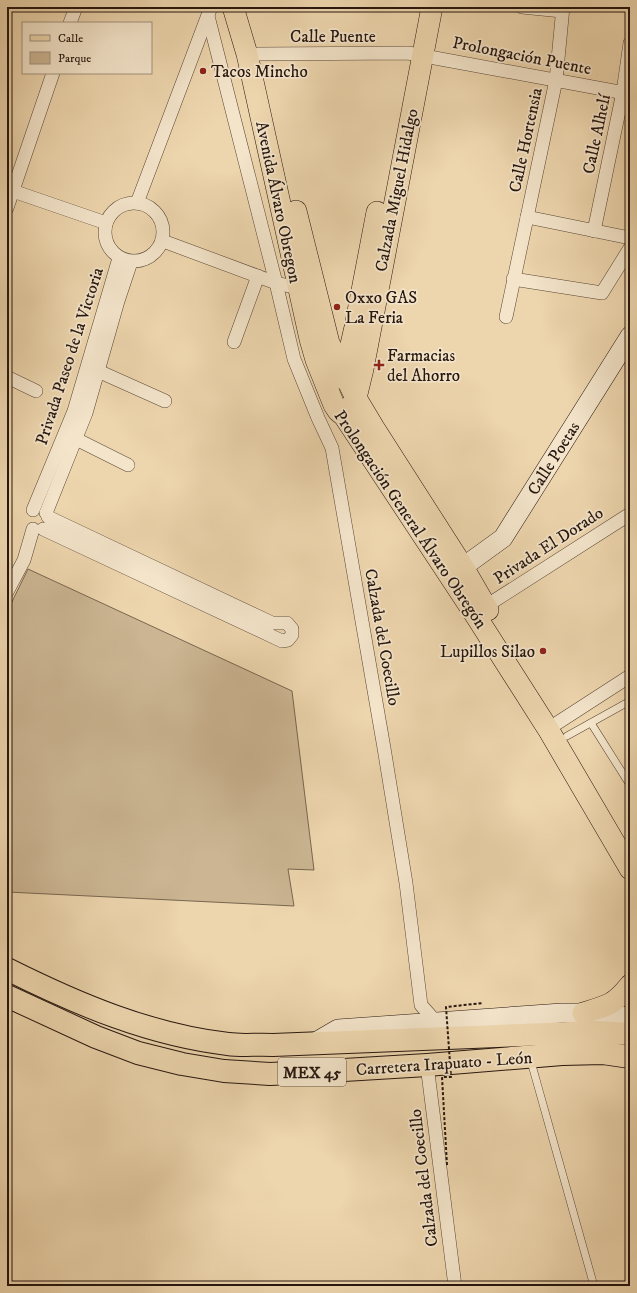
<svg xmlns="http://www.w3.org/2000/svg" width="637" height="1293" font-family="'IM FELL DW Pica',serif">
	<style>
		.green { fill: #cbb592; stroke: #786650 }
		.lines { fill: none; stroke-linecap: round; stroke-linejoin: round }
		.lane-casing { stroke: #584636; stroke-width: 8 }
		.street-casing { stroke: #584636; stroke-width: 14 }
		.secondary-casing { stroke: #26160f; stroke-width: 20 }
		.primary-casing { stroke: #26160f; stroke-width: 22 }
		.highway-casing { stroke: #26160f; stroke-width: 24 }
		.lane { stroke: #f3e4ca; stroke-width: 7 }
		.street { stroke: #f3e4ca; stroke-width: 13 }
		.secondary { stroke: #f3e4ca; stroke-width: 19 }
		.primary { stroke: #edd5ad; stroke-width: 21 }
		.highway { stroke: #edd5ad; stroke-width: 22 }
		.path-bridge { stroke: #26160f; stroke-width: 2; stroke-dasharray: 3 2; stroke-linecap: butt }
		.poi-dot { fill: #8f2418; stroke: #f3e4ca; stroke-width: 1.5 }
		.labels { text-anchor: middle; stroke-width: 3.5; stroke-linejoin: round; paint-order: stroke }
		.shield { fill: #f3e4ca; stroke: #645447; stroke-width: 1 }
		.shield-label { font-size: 16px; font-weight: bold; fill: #26160f }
		.street-label { font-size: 17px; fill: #26160f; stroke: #f3e4ca }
		.poi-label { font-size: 17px; fill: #26160f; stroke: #f3e4ca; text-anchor: start }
	</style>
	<rect width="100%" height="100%" fill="#edd5ad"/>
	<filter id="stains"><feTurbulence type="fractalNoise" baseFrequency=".005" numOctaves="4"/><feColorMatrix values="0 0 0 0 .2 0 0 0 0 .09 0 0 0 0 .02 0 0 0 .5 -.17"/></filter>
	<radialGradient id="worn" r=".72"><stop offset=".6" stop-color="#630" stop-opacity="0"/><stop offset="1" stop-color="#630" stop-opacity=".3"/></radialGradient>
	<path class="green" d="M28,569L292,691L314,870L288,869L294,906L7,892V612Z"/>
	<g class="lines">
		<defs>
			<g id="lane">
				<path d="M591,723L630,785"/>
				<path d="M567,736L630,701"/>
				<path d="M530,1058L594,1286"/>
			</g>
			<g id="street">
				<path d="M522,7L562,11"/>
				<path d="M208,16L276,283L294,359L318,418L332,448L384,748L406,883L421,1005L436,1022"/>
				<path d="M70,23L76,7"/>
				<path d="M258,54L408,53L630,94"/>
				<path d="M7,189L106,223"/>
				<circle cx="134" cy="232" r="29"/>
				<path d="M137,203L211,7"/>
				<path d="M7,208L53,73"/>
				<path d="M527,217L630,238"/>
				<path d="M594,231L623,92L630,43"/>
				<path d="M163,241L276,283L298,288L305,287"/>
				<path d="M513,279L602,293L630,248"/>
				<path d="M506,317L556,80L563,7"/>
				<path d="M234,342L258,276"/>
				<path d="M91,370L98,371L165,401"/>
				<path d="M7,377L36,391"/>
				<path d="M68,435L128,465"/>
				<path d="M33,510L74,411L119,258"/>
				<path d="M46,513L86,413L118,301L131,262"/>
				<path d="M43,529L282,641L288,640L292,635V629L287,623H272L48,517"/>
				<path d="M7,592L24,560L33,529"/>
				<path d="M486,606L630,514"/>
				<path d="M548,729L630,676"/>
				<path d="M427,1065L455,1286"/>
			</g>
			<g id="secondary">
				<path d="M463,567L503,538L630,336"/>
				<path d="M314,1043L338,1029L562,1013H583L630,1017"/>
			</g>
			<g id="primary">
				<path d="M233,7L247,54L310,339L316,360L334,405L338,411L344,416L474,613L548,729L630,869"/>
				<path d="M296,211L329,343L356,398L374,428L463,567L488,610"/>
				<path d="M340,378L346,366L355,327L377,212"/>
				<path d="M353,402L356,398L363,369L432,7"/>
				<path d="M583,1013C607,1006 614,1005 630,985"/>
			</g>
			<g id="highway">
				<path d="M7,969C77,1004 150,1035 228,1044C242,1046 258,1044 273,1045L596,1032L630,1034"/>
				<path d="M7,996L96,1037L138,1053L182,1064L224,1071L270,1074L311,1072L427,1065L562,1054L603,1053L630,1057"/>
			</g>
		</defs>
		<use href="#lane" class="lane-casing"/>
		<use href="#street" class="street-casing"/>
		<use href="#secondary" class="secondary-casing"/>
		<use href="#primary" class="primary-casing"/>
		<use href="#highway" class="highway-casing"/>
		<use href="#lane" class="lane"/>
		<use href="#street" class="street"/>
		<use href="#secondary" class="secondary"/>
		<use href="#primary" class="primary"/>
		<use href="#highway" class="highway"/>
		<path class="path-bridge" d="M447,1165L442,1077H451L446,1007L483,1003"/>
	</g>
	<g class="poi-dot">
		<circle cx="203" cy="71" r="4"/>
		<circle cx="337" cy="307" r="4"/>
		<path d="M377 359h4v4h4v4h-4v4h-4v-4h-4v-4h4z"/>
		<circle cx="543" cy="651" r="4"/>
	</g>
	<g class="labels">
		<rect class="shield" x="278" y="1058" width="68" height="28" rx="3"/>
		<g class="shield-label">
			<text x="312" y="1078">MEX 45</text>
		</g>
		<g class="street-label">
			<text x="333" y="42">Calle Puente</text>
			<text transform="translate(522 55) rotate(11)" y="6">Prolongación Puente</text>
			<text transform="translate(596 134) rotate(-78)" y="6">Calle Alhelí</text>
			<text transform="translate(525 140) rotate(-78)" y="6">Calle Hortensia</text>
			<text transform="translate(396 190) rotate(-79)" y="6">Calzada Miguel Hidalgo</text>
			<text transform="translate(279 202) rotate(78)" y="6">Avenida Álvaro Obregon</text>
			<text transform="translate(69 356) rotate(-72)" y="6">Privada Paseo de la Victoria</text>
			<text transform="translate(553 458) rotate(-58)" y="6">Calle Poetas</text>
			<text transform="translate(411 519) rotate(56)" y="6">Prolongación General Álvaro Obregón</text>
			<text transform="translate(548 545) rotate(-33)" y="6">Privada El Dorado</text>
			<text transform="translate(383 637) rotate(80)" y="6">Calzada del Coecillo</text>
			<text transform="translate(444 1063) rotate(-4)" y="6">Carretera Irapuato - León</text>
			<text transform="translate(423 1178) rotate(-97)" y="6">Calzada del Coecillo</text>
		</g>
		<g class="poi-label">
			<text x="211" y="77">Tacos Mincho</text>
			<text x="345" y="303">Oxxo GAS<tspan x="345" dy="20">La Feria</tspan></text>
			<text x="387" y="361">Farmacias<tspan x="387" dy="20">del Ahorro</tspan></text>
			<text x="535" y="657" text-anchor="end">Lupillos Silao</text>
		</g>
	</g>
	<rect width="637" height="1293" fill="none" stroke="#edd5ad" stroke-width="24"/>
	<rect x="8" y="8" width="621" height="1277" fill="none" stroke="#26160f" stroke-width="2"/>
	<rect x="12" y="12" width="613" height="1269" fill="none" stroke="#26160f"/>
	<rect x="22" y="22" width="130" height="52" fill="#f3e4ca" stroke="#a1927f"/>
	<rect x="30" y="35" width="20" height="6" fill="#edd5ad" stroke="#a1927f"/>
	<text x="58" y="42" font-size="12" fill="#26160f">Calle</text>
	<rect x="30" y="52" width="20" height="12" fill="#cbb592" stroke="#a1927f"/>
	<text x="58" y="62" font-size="12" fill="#26160f">Parque</text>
	<rect width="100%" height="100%" filter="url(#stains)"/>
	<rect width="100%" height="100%" fill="url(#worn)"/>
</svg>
